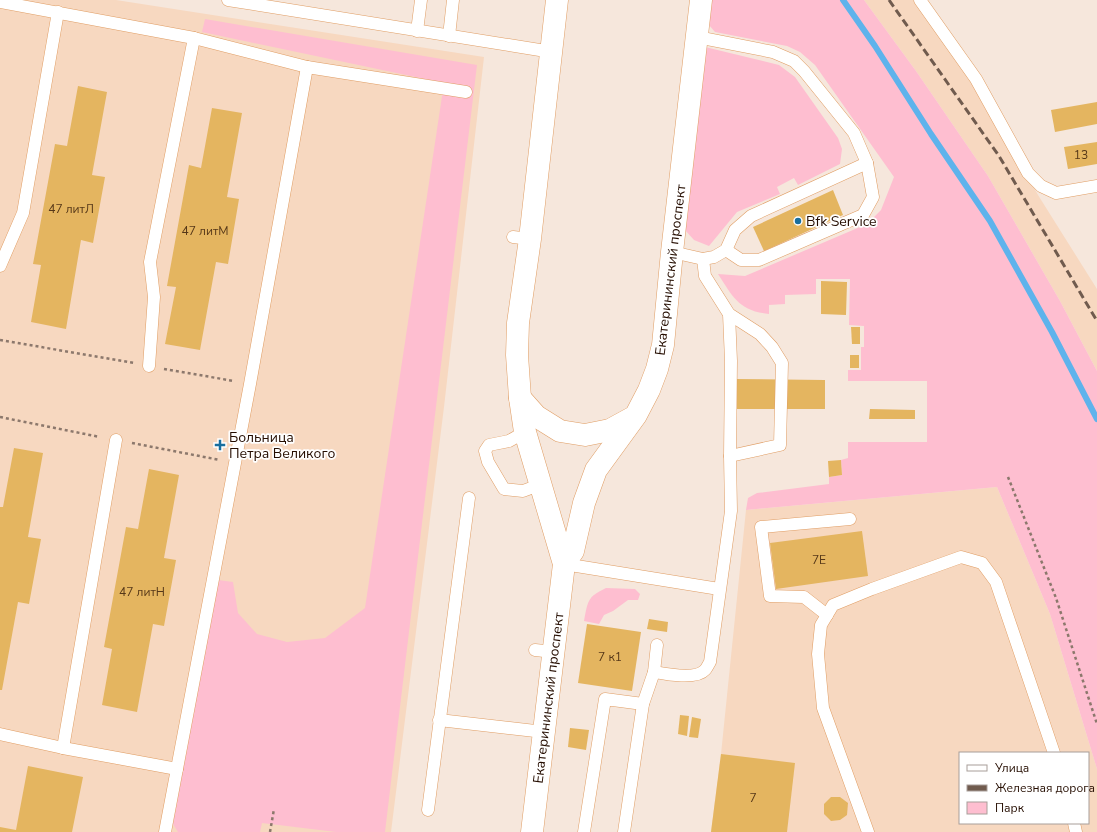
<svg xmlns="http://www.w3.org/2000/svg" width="1097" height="832" font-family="'Nunito Sans',sans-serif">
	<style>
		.built { fill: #f7d8c0; fill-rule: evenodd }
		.green { fill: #febed0 }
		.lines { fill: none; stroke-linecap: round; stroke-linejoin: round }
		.stream { stroke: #5eb3ec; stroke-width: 6 }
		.building { fill: #e4b560 }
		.lane-casing { stroke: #e09d63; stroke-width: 13 }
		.secondary-casing { stroke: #e09d63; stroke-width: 23 }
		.path { stroke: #8c786c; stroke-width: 2.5; stroke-dasharray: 3 3; stroke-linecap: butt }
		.lane { stroke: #fff; stroke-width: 12 }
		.secondary { stroke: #fff; stroke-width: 22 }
		.rail { stroke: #705b4e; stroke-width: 3; stroke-dasharray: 8 4; stroke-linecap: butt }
		.poi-dot { fill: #196e9e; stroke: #fff; stroke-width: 1.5 }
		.labels { text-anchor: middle; stroke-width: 3.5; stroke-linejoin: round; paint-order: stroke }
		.number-label { font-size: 12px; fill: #553718 }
		.poi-label { font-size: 14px; fill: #250d00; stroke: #fff; text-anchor: start }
		.street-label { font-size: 14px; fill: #250d00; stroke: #fff }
	</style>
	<rect width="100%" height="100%" fill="#f6e7dc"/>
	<g class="built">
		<path d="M0,0H116L484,57L444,407L391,832H0Z"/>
		<path d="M864,0H913L973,79L1038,195L1097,289V371L1060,301L988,176L916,71Z"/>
		<path d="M997,487L1050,614L1097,769V832H711L721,754L746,510ZM960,753H1088V823H960Z"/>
	</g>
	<g class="green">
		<path d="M711,0H864L916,71L988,176L1060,301L1097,371V769L1050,614L997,487L746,510L748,498L757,493L829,484V477L842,475L841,460L848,458V442H927V381H848V370H861V347H864V326L849,325L850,279H816V294L785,295V304L769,305V314C739,311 733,297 718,274L745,276L867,224L881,210L894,177L815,65L800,52L787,46L715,32L709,25Z"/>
		<path d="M205,19L477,65L385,832H336L262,823L260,832H178L173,824L218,580L233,582L238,613L257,634L287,642L325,638L365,608L444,83L202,32Z"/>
		<path d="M705,47L779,65L795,77L838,138L842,149L840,164L798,185L794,178L777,187L780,194L737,212L709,246L694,240L685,230Z"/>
		<path d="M606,588L635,589L640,594L638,600H628L613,611L604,615L599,624L584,621C588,601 587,597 606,588Z"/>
	</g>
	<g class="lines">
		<path class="stream" d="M843,0L875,46L931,134L990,221L1052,332L1097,419"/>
	</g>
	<g class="building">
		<path d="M78,86L107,92L92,175L105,177L93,243L81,240L66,329L31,322L41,265L33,264L55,144L67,146Z"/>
		<path d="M1097,102V124L1055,132L1051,110Z"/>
		<path d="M212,108L242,113L227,197L239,199L228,264L216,262L200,350L165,344L176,287L167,286L189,165L201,168Z"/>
		<path d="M1097,142V164L1068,169L1064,147Z"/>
		<path d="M833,190L843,215L764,251L753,227Z"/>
		<path d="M821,281L847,282L846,315L821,314Z"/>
		<path d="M851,327H860V344H852Z"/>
		<rect x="850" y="355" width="9" height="13"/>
		<path d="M735,379L825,380V409H736Z"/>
		<path d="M870,409L915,410V419H869Z"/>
		<path d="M14,448L43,453L28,537L41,539L29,604L18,602L2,690H0V507H3Z"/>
		<path d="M841,460L842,475L829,477L828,461Z"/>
		<path d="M149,469L179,475L164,558L176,560L164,626L153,624L137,712L102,705L112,649L104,647L126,527L138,529Z"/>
		<path d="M862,531L868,576L776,589L770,543Z"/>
		<path d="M649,619L668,622L667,632L647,629Z"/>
		<path d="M587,624L641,632L632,691L578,683Z"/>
		<path d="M680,715L689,716L687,736L678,734Z"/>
		<path d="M692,717L701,719L698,738L689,737Z"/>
		<path d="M570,728L589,730L586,750L568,747Z"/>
		<path d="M721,754L795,763L787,832H711Z"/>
		<path d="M28,766L83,777L72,832H0V827L16,830Z"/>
		<path d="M831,797H840L848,803L847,815L840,820L831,821L824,814V804Z"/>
	</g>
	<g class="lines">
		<defs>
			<g id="lane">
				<path d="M228,0L552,52"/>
				<path d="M920,0L976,79L1028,173L1041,186L1056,193L1097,186"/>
				<path d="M0,2L194,38L307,67L466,92"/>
				<path d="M417,31L421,0"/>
				<path d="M449,36L453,0"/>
				<path d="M697,37L773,52L794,61L804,71L854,133L867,163L873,197L863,215L759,260H741L726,250"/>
				<path d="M513,237L530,239"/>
				<path d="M672,252L703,259L714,257L726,250L735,230L751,216L867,163"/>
				<path d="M0,266L23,213L58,12"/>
				<path d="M729,314L760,334L772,347L782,363L780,445L730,456"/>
				<path d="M149,366L154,297L150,262L194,38"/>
				<path d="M525,432L509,441L489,445L485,451L488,462L504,489L523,491L531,488H542"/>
				<path d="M564,564L719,589"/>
				<path d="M827,615L804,597L770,596L761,527L850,519"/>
				<path d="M535,650L554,652"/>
				<path d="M654,672C665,674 696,680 705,670C707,668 708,665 710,662L731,511L730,456L731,361L729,314L705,276L703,259"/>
				<path d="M439,720L544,732"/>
				<path d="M0,734L63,748L177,769"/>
				<path d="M63,748L116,440"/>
				<path d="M428,810L469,498"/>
				<path d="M1074,823L1076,832"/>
				<path d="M165,832L250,384L307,67"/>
				<path d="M584,832L605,699L643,704"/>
				<path d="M624,832L643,704L654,672L657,645"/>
				<path d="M868,832L823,708L818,654L821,625L833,605L872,589L961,557L982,563L996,582L1054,753"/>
			</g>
			<g id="secondary">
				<path d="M520,398L536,416L560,431L585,435L610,430L632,418"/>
				<path d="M564,564L573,551L584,503L596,470L636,415L649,390L657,369L663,345L672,252L701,0"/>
				<path d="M532,832L564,564L525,432L520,398L517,355L518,323L530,239L557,0"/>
			</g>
		</defs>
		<use href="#lane" class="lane-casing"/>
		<use href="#secondary" class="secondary-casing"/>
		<g class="path">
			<path d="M0,340L134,363"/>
			<path d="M164,369L234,381"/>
			<path d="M0,417L100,437"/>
			<path d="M132,443L220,460"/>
			<path d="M1008,477L1056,598L1097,724"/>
			<path d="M270,832L274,809"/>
		</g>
		<use href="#lane" class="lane"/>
		<use href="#secondary" class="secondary"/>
		<path class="rail" d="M889,0L999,156L1097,321"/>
	</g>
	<g class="poi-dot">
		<circle cx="798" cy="221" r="4"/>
		<path d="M218 439h4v4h4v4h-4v4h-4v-4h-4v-4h4z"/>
	</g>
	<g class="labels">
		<g class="number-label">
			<text x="1081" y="159">13</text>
			<text x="71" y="213">47 литЛ</text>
			<text x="205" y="235">47 литМ</text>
			<text x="819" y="564">7Е</text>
			<text x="142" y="596">47 литН</text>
			<text x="610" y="661">7 к1</text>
			<text x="753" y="802">7</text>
		</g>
		<g class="poi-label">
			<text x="806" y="226">Bfk Service</text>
			<text x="229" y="442">Больница<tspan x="229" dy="16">Петра Великого</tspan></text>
		</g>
		<g class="street-label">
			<text transform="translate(670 270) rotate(-83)" y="5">Екатерининский проспект</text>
			<text transform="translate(548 698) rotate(-83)" y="5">Екатерининский проспект</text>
		</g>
	</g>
	<rect x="959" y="752" width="130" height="72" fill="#ffffff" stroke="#a89e99"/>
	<rect x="967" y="765" width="20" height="6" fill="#ffffff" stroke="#a89e99"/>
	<text x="995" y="772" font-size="12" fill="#250d00">Улица</text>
	<rect x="967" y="785" width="20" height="6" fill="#705b4e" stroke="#a89e99"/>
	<text x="995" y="792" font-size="12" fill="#250d00">Железная дорога</text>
	<rect x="967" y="802" width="20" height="12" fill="#febed0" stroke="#a89e99"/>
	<text x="995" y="812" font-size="12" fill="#250d00">Парк</text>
</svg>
